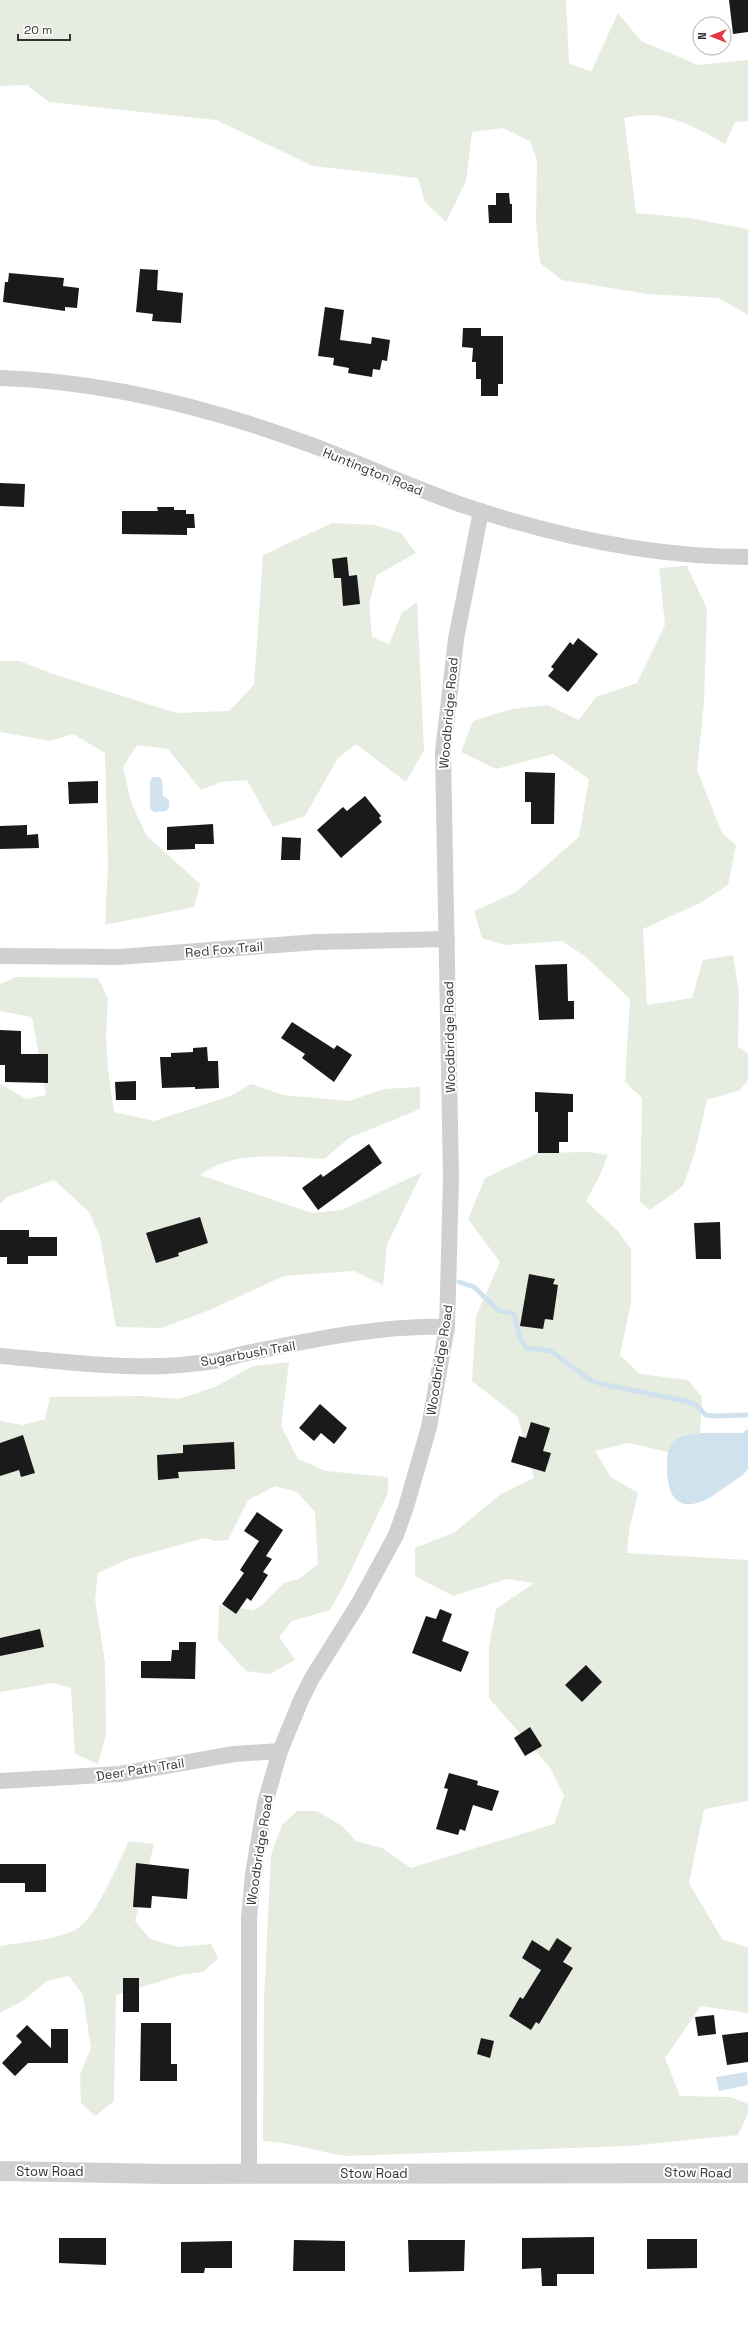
<svg xmlns="http://www.w3.org/2000/svg" width="748" height="2331" font-family="'Space Grotesk',sans-serif">
	<style>
		.green { fill: #e6ecdf }
		.water { fill: #cfe2ee }
		.lines { fill: none; stroke-linecap: round; stroke-linejoin: round }
		.stream { stroke: #cfe2ee; stroke-width: 5 }
		.building { fill: #1a1a1a }
		.minor { stroke: #d0d0d0; stroke-width: 16 }
		.tertiary { stroke: #d0d0d0; stroke-width: 20 }
		.labels { text-anchor: middle; stroke-width: 4; stroke-linejoin: round; paint-order: stroke }
		.street-label { font-size: 13px; fill: #333; stroke: #fff }
	</style>
	<rect width="100%" height="100%" fill="#fff"/>
	<g class="green">
		<path d="M0,0H566L569,63L591,72L618,13L641,41L698,65L748,60V121L735,122L725,144C692,125 662,108 624,118L636,213L689,218L748,229V315L719,298L647,294L562,280L540,263L536,221L537,160L530,141L503,128L472,132L466,181L446,222L425,202L418,178L313,166L216,120L49,102L27,85L0,86Z"/>
		<path d="M332,523L374,525L401,533L416,553L377,575L369,604L372,637L389,644L402,613L417,602L424,750L406,782L356,744L338,758L305,816L273,827L247,780L221,782L201,790L168,749L137,745L123,767L131,802L146,835L200,884L194,907L105,925L108,865L105,753L73,734L50,741L0,732V661H20L53,674L176,713L229,711L254,685L263,555Z"/>
		<path d="M687,566L707,609L704,703L697,770L722,833L736,845L728,885L700,903L643,929L647,1005L692,998L703,960L733,955L739,992L738,1047L748,1053V1080L740,1090L707,1100L695,1152L683,1186L650,1210L640,1202L642,1098L625,1082L630,999L586,957L562,941L505,945L482,938L474,911L516,892L579,837L589,779L553,754L496,769L461,752L473,721L512,709L548,705L579,720L596,697L637,683L665,625L659,568Z"/>
		<path d="M16,977L98,978L108,999L106,1036L108,1070L114,1112L154,1121L230,1096L251,1084L283,1095L349,1101L384,1089L420,1087V1109L349,1138L324,1159C283,1157 234,1149 200,1175L312,1213L342,1210L422,1172L387,1245L383,1285L354,1271L284,1276L212,1309L162,1328L116,1327L100,1237L89,1212L54,1180L7,1197L0,1204V1084L26,1099L46,1095L32,1017L0,1011V984Z"/>
		<path d="M587,1152L608,1155L600,1175L586,1201L617,1230L631,1249V1302L620,1355L640,1374L688,1380L702,1397L700,1433C683,1438 677,1436 668,1452L628,1443L595,1451L611,1477L638,1493L629,1531L627,1553L748,1560V1801L704,1809L689,1883L722,1939L748,1948V2013L701,2006L665,2058L680,2096L731,2097L748,2104V2114L738,2135L629,2146L346,2156C318,2152 291,2142 263,2141L264,2000L271,1855L282,1825L297,1811H317L342,1826L356,1841L382,1848L411,1868L554,1824L564,1796L551,1769L489,1698V1647L496,1609L534,1583L507,1579L453,1596L415,1576V1548L455,1532L501,1494L534,1478L518,1417L472,1381L476,1316L500,1262L468,1219L485,1178L538,1153Z"/>
		<path d="M289,1362L281,1426L298,1459L326,1471L388,1477V1493L343,1587L330,1610L292,1621L279,1637L295,1660L270,1674L246,1671L218,1640L219,1605L253,1610L261,1606L284,1583L299,1579L318,1564L315,1512L297,1492L275,1486L248,1500L228,1540L215,1541L205,1538L128,1559L98,1573L95,1599L105,1662L106,1734L98,1764L75,1754L71,1688L53,1683L0,1692V1421L23,1425L45,1419L50,1397L143,1396L179,1399L215,1387L253,1366Z"/>
		<path d="M129,1841L154,1844L135,1921L150,1939L178,1947L211,1944L218,1958L203,1972L181,1975L116,1995L114,2101L95,2116L81,2103L80,2075L91,2048L83,1995L69,1976L47,1981L24,2000L0,2013V1946C24,1942 53,1940 75,1930C95,1921 119,1861 129,1841Z"/>
	</g>
	<g class="water">
		<path d="M153,777H159L162,780L163,796L169,800V807L166,811L154,812L150,808V781Z"/>
		<path d="M700,1433H746L748,1435V1469C743,1477 731,1482 724,1488C694,1511 667,1514 667,1467C667,1458 667,1448 674,1441C680,1435 692,1435 700,1433Z"/>
		<path d="M747,2072L748,2085L719,2091L716,2077Z"/>
	</g>
	<g class="lines">
		<g class="stream">
			<path d="M459,1282L474,1287L498,1310L514,1314L520,1337L526,1348L551,1351L590,1380L602,1384L685,1401L696,1405L706,1415L714,1416L748,1415"/>
			<path d="M746,1433L748,1432"/>
		</g>
	</g>
	<g class="building">
		<path d="M729,0H748V32L733,34Z"/>
		<path d="M496,193H509L510,204H512V223H489L488,205H496Z"/>
		<path d="M140,269L158,270L157,290L183,293L181,323L152,321L153,314L136,312Z"/>
		<path d="M9,273L64,278L63,286L79,288L77,308L65,307V311L3,302L5,282H8Z"/>
		<path d="M325,307L344,310L340,340L371,344L372,337L390,340L387,361L382,360L380,370L373,369L372,377L348,373L349,368L333,365L334,358L318,356Z"/>
		<path d="M463,328H481V336H503V384H498V396H481V379H476V362H472L473,348L462,347Z"/>
		<path d="M0,483L25,484L24,507L0,506Z"/>
		<path d="M157,507H174V510H186V514H194L195,528H187V535L122,534V511H158Z"/>
		<path d="M347,557L349,576L357,575L360,604L343,606L341,578H334L332,559Z"/>
		<path d="M578,638L598,654L568,692L548,676L554,669L551,667L570,642L573,645Z"/>
		<path d="M525,772L555,773L554,824H531V802H525Z"/>
		<path d="M98,781V803L69,804L68,782Z"/>
		<path d="M365,796L381,816L379,818L382,822L341,858L317,830L343,807L347,811Z"/>
		<path d="M213,824L214,844H195V849L167,850V827Z"/>
		<path d="M27,825V835L38,834L39,848L0,849V826Z"/>
		<path d="M282,837L301,838L300,860H281Z"/>
		<path d="M567,964L568,1001H574V1019L539,1020L535,965Z"/>
		<path d="M292,1022L334,1049L337,1045L352,1055L334,1082L302,1058L305,1054L281,1038Z"/>
		<path d="M0,1030L21,1031V1054H48V1083L5,1082V1065H0Z"/>
		<path d="M207,1047L208,1061H218L219,1088L195,1089V1087L162,1088L160,1057H171V1053L193,1052V1048Z"/>
		<path d="M136,1081V1100H116L115,1082Z"/>
		<path d="M535,1092L573,1094V1112H568V1142H559V1153H538V1112H535Z"/>
		<path d="M369,1144L382,1163L318,1210L302,1188L321,1174L323,1177Z"/>
		<path d="M200,1217L208,1243L178,1253L179,1256L156,1263L146,1233Z"/>
		<path d="M720,1222L721,1259H696L694,1223Z"/>
		<path d="M0,1230H29V1237H57V1256H28V1264H7V1257H0Z"/>
		<path d="M529,1274L555,1279L553,1284L558,1285L553,1320L545,1319L543,1329L520,1326Z"/>
		<path d="M320,1404L347,1428L334,1444L321,1433L314,1441L299,1428Z"/>
		<path d="M531,1422L550,1428L543,1451L551,1453L545,1472L511,1462L519,1436L526,1438Z"/>
		<path d="M23,1435L35,1473L21,1477L19,1470L0,1476V1443Z"/>
		<path d="M234,1442L235,1469L178,1472L179,1478L158,1480L157,1455L183,1453V1445Z"/>
		<path d="M257,1512L283,1530L266,1556L272,1559L263,1572L268,1575L251,1601L247,1598L236,1614L222,1604L244,1573L240,1570L259,1541L244,1531Z"/>
		<path d="M440,1609L452,1614L442,1641L469,1652L461,1672L412,1653L426,1616L436,1619Z"/>
		<path d="M40,1629L44,1647L0,1656V1638Z"/>
		<path d="M179,1642H196L195,1679L141,1678V1661H171L172,1650H179Z"/>
		<path d="M586,1665L602,1682L582,1702L565,1685Z"/>
		<path d="M530,1727L542,1746L525,1756L514,1738Z"/>
		<path d="M449,1773L478,1781L477,1785L499,1791L492,1811L473,1805L465,1831L460,1829L458,1835L436,1829L448,1789L444,1788Z"/>
		<path d="M136,1863L189,1869L187,1899L152,1896L151,1908L133,1907Z"/>
		<path d="M0,1864H46V1892H25V1883H0Z"/>
		<path d="M557,1938L572,1948L563,1962L573,1968L539,2024L536,2022L531,2030L509,2016L520,1997L523,1999L541,1970L522,1958L532,1940L549,1951Z"/>
		<rect x="123" y="1978" width="16" height="34"/>
		<path d="M714,2015L716,2034L698,2036L695,2017Z"/>
		<path d="M141,2023H171V2064H177V2081H140Z"/>
		<path d="M27,2025L51,2048V2029H68V2063H28L15,2076L2,2063L22,2042L16,2036Z"/>
		<path d="M748,2032V2062L727,2065L722,2035Z"/>
		<path d="M481,2038L494,2041L490,2058L477,2054Z"/>
		<path d="M594,2237V2274H557V2286H542L541,2268L522,2269V2238Z"/>
		<path d="M59,2238H106V2265L59,2263Z"/>
		<path d="M647,2239H697V2268L647,2269Z"/>
		<path d="M294,2240L345,2241V2271H293Z"/>
		<path d="M408,2240H465L464,2271L409,2272Z"/>
		<path d="M232,2241V2268H205L204,2273H181V2242Z"/>
	</g>
	<g class="lines">
		<g class="minor">
			<path d="M0,378C107,381 214,409 314,446C364,465 412,488 462,505C554,536 651,557 748,557"/>
			<path d="M0,956L119,957L317,942L447,939"/>
			<path d="M0,1356C71,1362 143,1373 214,1361C227,1359 239,1354 252,1352C316,1339 382,1325 447,1327"/>
			<path d="M0,1781L120,1774L234,1754L280,1751"/>
			<path d="M249,2173V1918L253,1874L265,1803L280,1751L301,1700L312,1678L359,1603L396,1535L406,1507L429,1427L447,1327L451,1178L443,752L456,639L481,511"/>
		</g>
		<path class="tertiary" d="M0,2171L167,2174L748,2173"/>
	</g>
	<g class="labels">
		<g class="street-label">
			<text transform="translate(373 471) rotate(22)" y="5">Huntington Road</text>
			<text transform="translate(448 713) rotate(-85)" y="5">Woodbridge Road</text>
			<text transform="translate(224 949) rotate(-5)" y="5">Red Fox Trail</text>
			<text transform="translate(449 1037) rotate(-91)" y="5">Woodbridge Road</text>
			<text transform="translate(248 1353) rotate(-10)" y="5">Sugarbush Trail</text>
			<text transform="translate(439 1360) rotate(-81)" y="5">Woodbridge Road</text>
			<text transform="translate(140 1769) rotate(-9)" y="5">Deer Path Trail</text>
			<text transform="translate(259 1850) rotate(-81)" y="5">Woodbridge Road</text>
			<text x="50" y="2176">Stow Road</text>
			<text transform="translate(698 2172) rotate(1)" y="5">Stow Road</text>
			<text x="374" y="2178">Stow Road</text>
		</g>
	</g>
	<g transform="translate(712 36) rotate(270)"><circle r="19" fill="#ffffff" stroke="#adadad"/>
	<path d="M0-3L7 15L0 10L-7 15Z" fill="#e63946"/>
	<text y="-6" font-size="11" font-weight="bold" text-anchor="middle" fill="#333333">N</text>
	</g>
	<path d="M18 34v6h52v-6" fill="none" stroke="#333333" stroke-width="2"/>
	<text x="24" y="34" font-size="12" fill="#333333" stroke="#ffffff" stroke-width="3" paint-order="stroke">20 m</text>
</svg>
